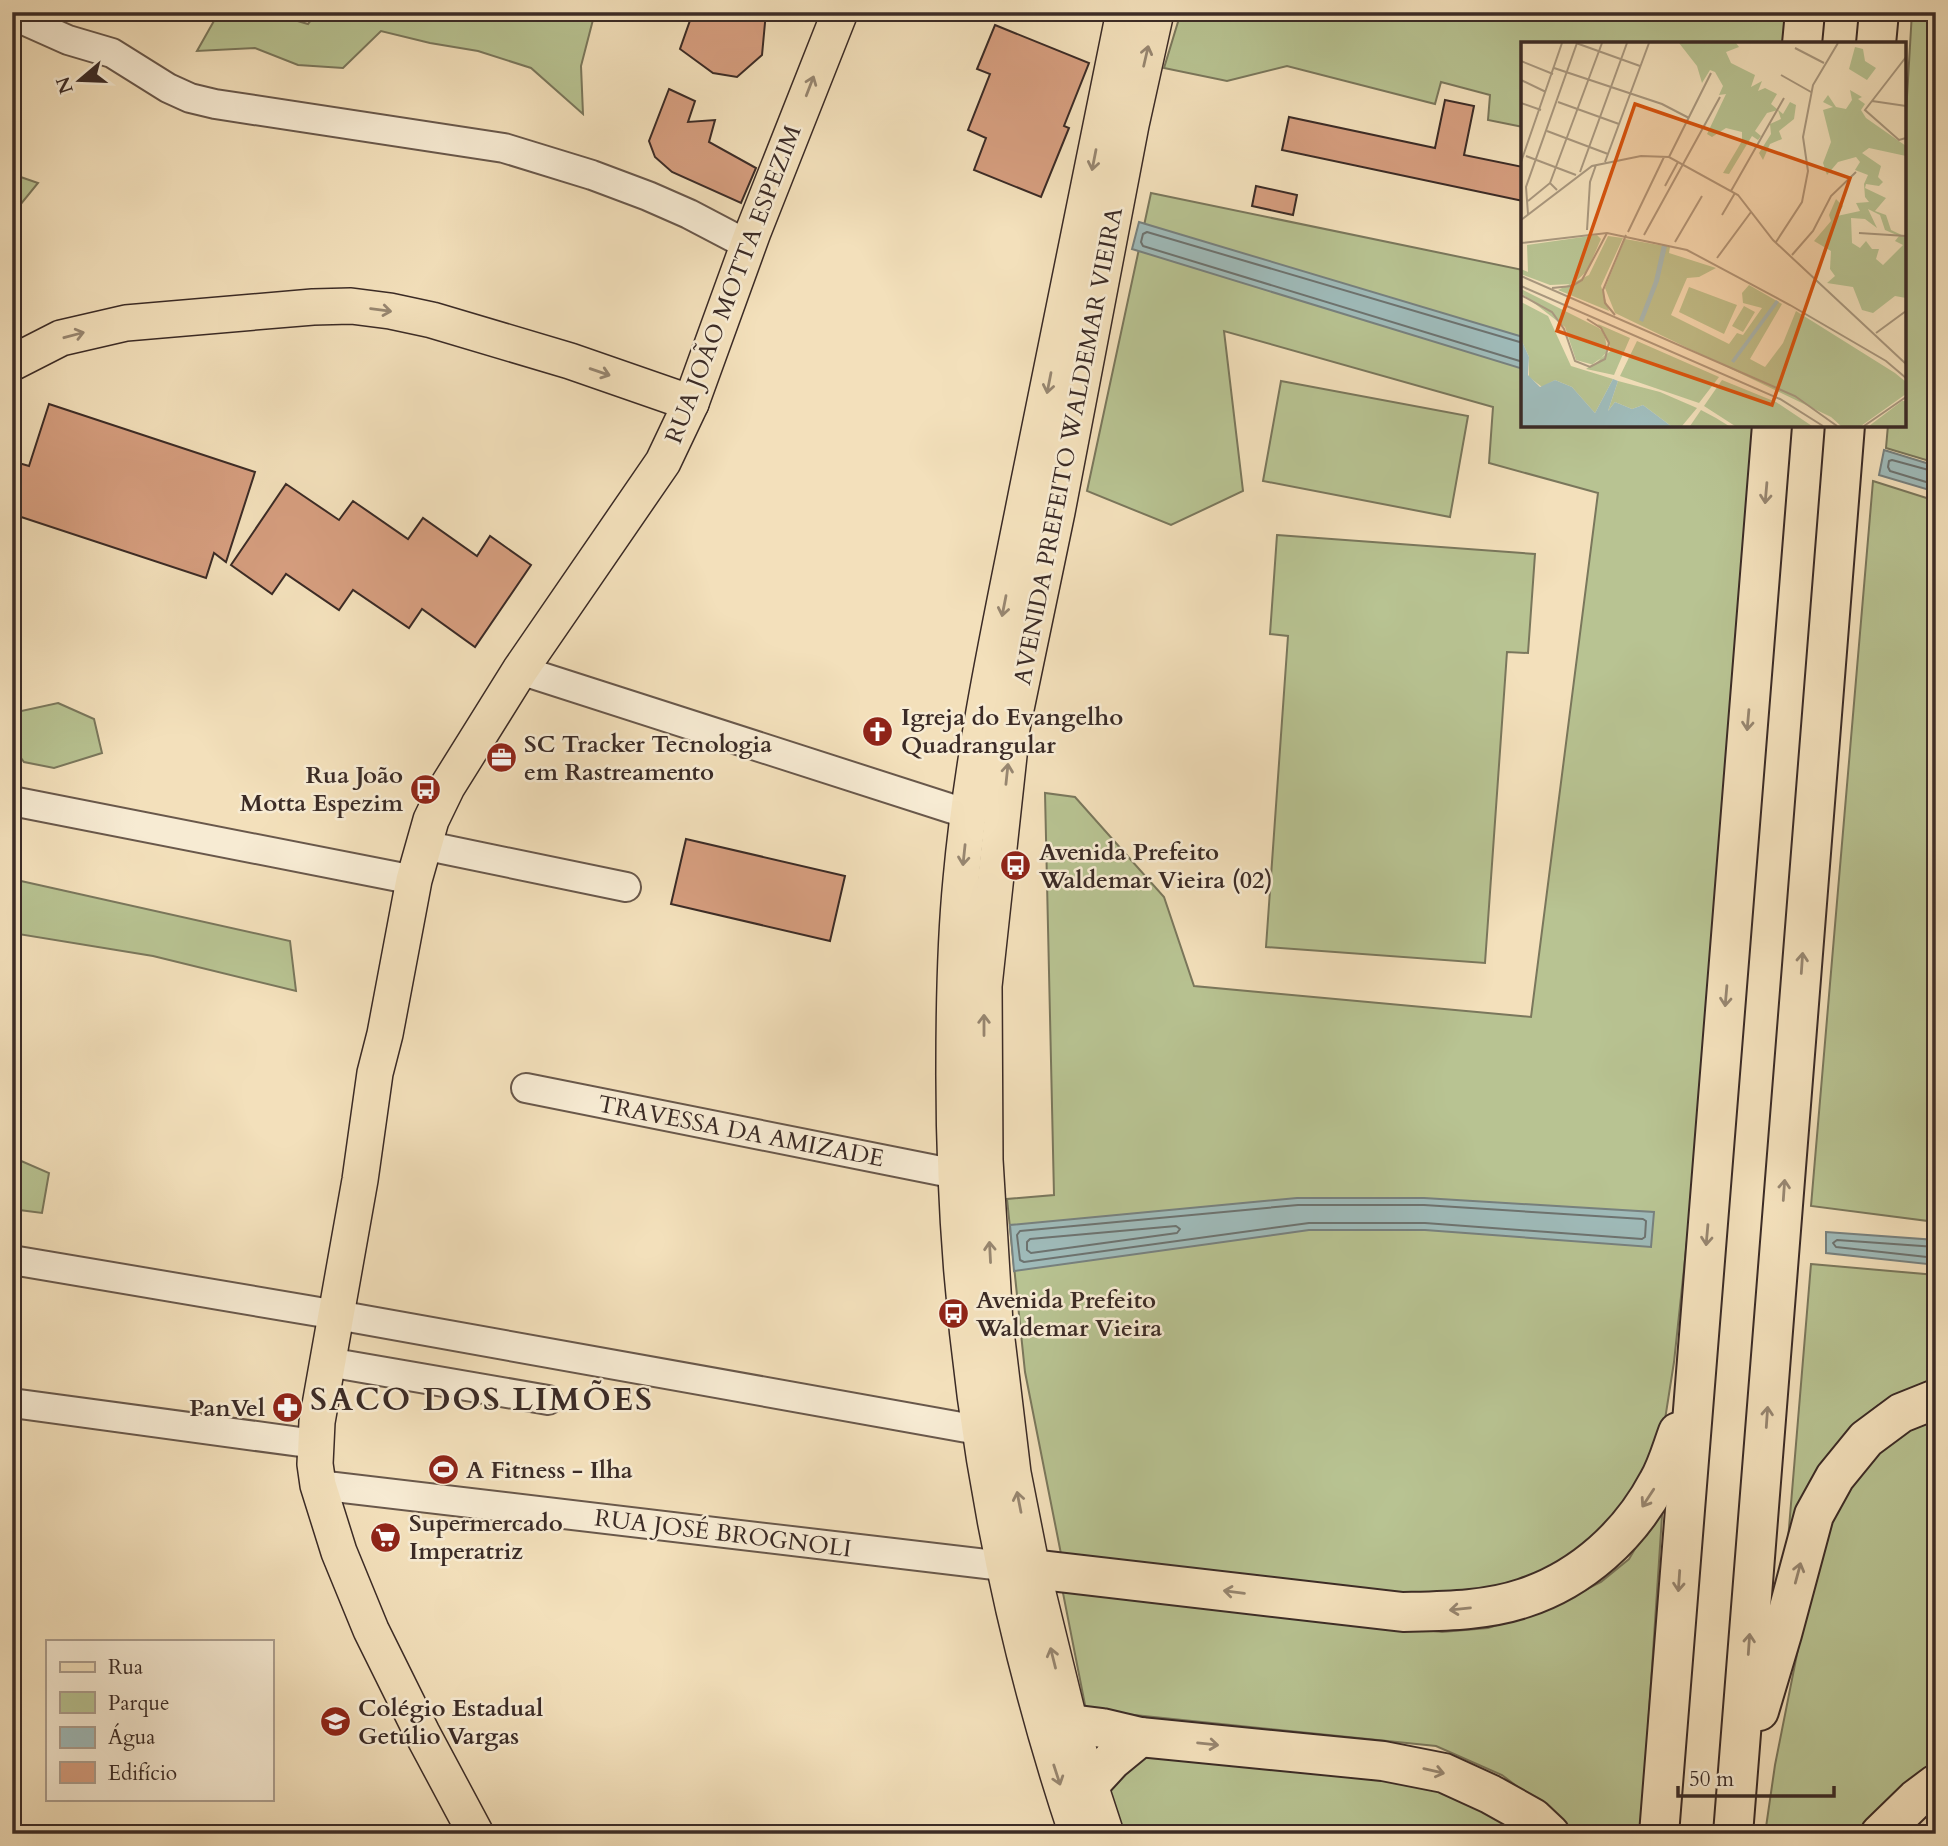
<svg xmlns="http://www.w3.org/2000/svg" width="1948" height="1846" font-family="Cardo,serif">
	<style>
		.green { fill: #b8c392; stroke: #7a775c; stroke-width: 2 }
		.water { fill: #9fbbba; stroke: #77817f; stroke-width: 2 }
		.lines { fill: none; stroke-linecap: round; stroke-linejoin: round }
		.shore { stroke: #6d7370; stroke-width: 2 }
		.building { fill: #d69e7f; stroke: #3b2b26; stroke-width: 2 }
		.minor-casing { stroke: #69584b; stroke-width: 32 }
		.major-casing { stroke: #3b2b26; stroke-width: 38 }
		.highway-casing { stroke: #3b2b26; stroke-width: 42 }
		.minor { stroke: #f7ebd3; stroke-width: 28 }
		.major { stroke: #f3e0bb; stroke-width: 35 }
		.highway { stroke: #f3e0bb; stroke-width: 38 }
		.oneway { stroke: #978670 }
		.labels { text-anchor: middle; stroke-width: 5; stroke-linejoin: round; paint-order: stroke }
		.street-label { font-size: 24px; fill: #3b2b26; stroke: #f7ebd3 }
		.poi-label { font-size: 24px; font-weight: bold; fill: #3b2b26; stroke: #f7ebd3; text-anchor: start }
		.district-label { font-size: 32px; font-weight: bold; letter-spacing: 2px; fill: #3b2b26; stroke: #f7ebd3 }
		.inset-road { fill: none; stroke: #a9987f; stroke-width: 2 }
		.view { fill: #d7540f; fill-opacity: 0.15; stroke: #d7540f; stroke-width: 3.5 }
		.inset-edge { fill: none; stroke: #3b2b26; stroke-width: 3.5 }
	</style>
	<rect width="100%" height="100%" fill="#f3e0bb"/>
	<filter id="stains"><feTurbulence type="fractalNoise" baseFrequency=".00286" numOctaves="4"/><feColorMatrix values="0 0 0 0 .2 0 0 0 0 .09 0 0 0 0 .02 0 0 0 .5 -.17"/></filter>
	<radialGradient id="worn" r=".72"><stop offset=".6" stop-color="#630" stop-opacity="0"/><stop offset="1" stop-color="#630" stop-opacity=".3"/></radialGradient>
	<g class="green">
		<path d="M219,12H267L308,24L317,12H595L581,66L583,114L531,68L478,51L430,43L381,31L343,68L298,65L255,48L197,51Z"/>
		<path d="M1181,12H1798L1796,44H1523V127L1488,120L1490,95L1441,82L1435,104L1287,66L1227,81L1164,68Z"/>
		<path d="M1912,12H1936V463L1886,448L1888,425H1904V147Z"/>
		<path d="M12,174L38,183L12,215Z"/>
		<path d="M1151,193L1523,270V425H1761L1732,820L1674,1362L1661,1445L1628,1507L1554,1573L1424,1602L1063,1564L1025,1372L1007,1199L1054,1195L1045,793L1075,797L1164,897L1194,986L1531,1017L1598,493L1489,463L1493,407L1224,331L1243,491L1171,525L1087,491Z"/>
		<path d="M1281,381L1468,416L1450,517L1263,481Z"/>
		<path d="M1873,481L1936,501V1222L1811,1206Z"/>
		<path d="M1277,535L1535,554L1528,653L1507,652L1485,963L1266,947L1288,636L1270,634Z"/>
		<path d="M58,703L94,719L102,753L54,768L24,762L12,746V713Z"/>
		<path d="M12,879L290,941L296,991L153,956L12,933Z"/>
		<path d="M12,1157L49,1173L42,1213L12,1209Z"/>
		<path d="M1811,1264L1936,1275V1382C1915,1388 1889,1396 1872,1410C1837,1441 1809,1510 1787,1552Z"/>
		<path d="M1936,1411V1770L1863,1834H1765L1775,1765L1821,1533L1854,1466Z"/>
		<path d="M1663,1501L1641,1834H1572L1560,1819L1502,1775L1436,1746L1086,1710L1062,1588L1442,1632L1488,1628L1547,1609L1601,1582L1629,1559Z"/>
		<path d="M1128,1755L1413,1776L1534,1834H1124L1109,1794Z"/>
	</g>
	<g class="water">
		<path d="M1139,222L1523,337V369L1132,249Z"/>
		<path d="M1884,450L1936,466V492L1879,475Z"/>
		<path d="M1297,1198H1424L1654,1212L1651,1247L1425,1230H1309L1014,1271L1010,1225Z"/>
		<path d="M1826,1232L1936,1240V1265L1826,1253Z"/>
	</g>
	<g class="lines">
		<g class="shore">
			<path d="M1523,343L1147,232L1143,234L1141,242L1143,246L1523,362"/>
			<path d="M1936,472L1892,460L1889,461L1888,467L1890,471L1936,485"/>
			<path d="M1298,1205H1424L1643,1219L1646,1221L1645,1237L1642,1239L1425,1223H1309L1024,1262L1020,1260L1017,1235L1020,1231Z"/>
			<path d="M1176,1226L1180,1229L1177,1233L1031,1253L1027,1250V1242L1030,1239Z"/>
			<path d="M1936,1247L1837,1240L1833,1243L1836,1247L1936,1258"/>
		</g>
	</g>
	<g class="building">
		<path d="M693,12H766L762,55L737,77L713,73L680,49Z"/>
		<path d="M995,25L1089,63L1064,126L1069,128L1041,197L974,170L986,138L968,130L990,74L977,69Z"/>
		<path d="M669,89L695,101L688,122L715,120L709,142L756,168L741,203L672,172L655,157L649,141Z"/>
		<path d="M1445,100L1474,106L1464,155L1523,167V201L1282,150L1289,117L1435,148Z"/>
		<path d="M1256,186L1297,195L1293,215L1252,206Z"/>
		<path d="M49,404L255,472L226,562L214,553L206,578L12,514V461L29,466Z"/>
		<path d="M286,484L339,520L353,501L408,539L423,518L477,556L490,536L531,565L475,647L422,609L409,628L353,590L339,610L286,574L272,594L231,565Z"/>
		<path d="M686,839L845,876L830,941L671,904Z"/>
	</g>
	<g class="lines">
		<defs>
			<g id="minor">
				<path d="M12,15L68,40L112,53L168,88L190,98L215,104L504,148L592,175L648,196L689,214L748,245"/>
				<path d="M520,670L968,814"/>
				<path d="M12,801L414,880"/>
				<path d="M423,845L626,887"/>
				<path d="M526,1088L956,1174"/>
				<path d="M12,1260L337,1315L978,1430"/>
				<path d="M328,1362L548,1400"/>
				<path d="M12,1403L315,1444"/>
				<path d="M318,1485L1003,1566"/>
			</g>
			<g id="major">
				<path d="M12,363L61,338L126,323L313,307L351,306L390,311L432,320L570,361L691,403"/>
				<path d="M476,1834L422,1733L371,1630L339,1552L318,1485L315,1464L317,1422L360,1180L375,1073L385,1034L414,880L431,820L447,787L520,670L663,462L691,403L753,232L840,12"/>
				<path d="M1077,1834C994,1586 953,1328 954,1066C954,1004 955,942 961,880C973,747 1002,617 1028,486C1060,328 1092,170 1124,12"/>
				<path d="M1106,1834L1070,1724L1032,1569L1013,1473L995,1323L985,1160L984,986L1012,728L1057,512L1131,125L1156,12"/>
			</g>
			<g id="highway">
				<path d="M1802,44L1805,12"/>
				<path d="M1876,44L1879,12"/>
				<path d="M1032,1569L1403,1612C1443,1611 1486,1611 1524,1598C1582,1579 1630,1535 1658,1482C1667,1467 1672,1448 1678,1432"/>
				<path d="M1759,1711L1782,1634L1814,1515L1835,1477L1866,1439L1901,1413L1936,1399"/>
				<path d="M1070,1724L1102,1728L1140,1737L1383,1761L1444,1773L1490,1794L1533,1818L1550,1834"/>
				<path d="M1089,1785L1112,1760L1140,1737"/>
				<path d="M1659,1834L1772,425"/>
				<path d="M1733,1834L1845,425"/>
				<path d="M1880,1834L1916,1799L1936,1784"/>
			</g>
		</defs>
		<use href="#minor" class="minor-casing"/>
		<use href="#major" class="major-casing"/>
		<use href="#highway" class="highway-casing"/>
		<use href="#minor" class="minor"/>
		<use href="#major" class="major"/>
		<use href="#highway" class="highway"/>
	</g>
	<defs><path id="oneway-shaft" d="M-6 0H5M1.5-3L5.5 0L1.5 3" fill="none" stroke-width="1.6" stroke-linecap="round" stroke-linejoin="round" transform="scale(1.75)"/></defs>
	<g class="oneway">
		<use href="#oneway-shaft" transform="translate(1146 56) rotate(-77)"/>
		<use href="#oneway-shaft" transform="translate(810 86) rotate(-69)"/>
		<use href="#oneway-shaft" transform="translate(1094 160) rotate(101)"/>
		<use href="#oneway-shaft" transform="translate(381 310) rotate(7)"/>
		<use href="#oneway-shaft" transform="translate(74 335) rotate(-15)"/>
		<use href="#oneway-shaft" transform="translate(600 372) rotate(19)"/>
		<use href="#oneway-shaft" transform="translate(1049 383) rotate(101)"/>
		<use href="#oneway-shaft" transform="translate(1766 493) rotate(95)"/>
		<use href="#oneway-shaft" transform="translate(1004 606) rotate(101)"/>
		<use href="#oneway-shaft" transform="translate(1748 720) rotate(95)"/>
		<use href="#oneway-shaft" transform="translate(1007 774) rotate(-84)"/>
		<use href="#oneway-shaft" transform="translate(964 855) rotate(96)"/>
		<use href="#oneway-shaft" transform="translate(1802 963) rotate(-86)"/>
		<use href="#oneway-shaft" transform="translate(1726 996) rotate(95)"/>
		<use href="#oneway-shaft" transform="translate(984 1025) rotate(-90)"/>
		<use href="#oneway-shaft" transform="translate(1784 1190) rotate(-86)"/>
		<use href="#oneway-shaft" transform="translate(1707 1235) rotate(95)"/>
		<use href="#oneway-shaft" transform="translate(990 1252) rotate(-93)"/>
		<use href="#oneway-shaft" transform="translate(1767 1417) rotate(-86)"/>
		<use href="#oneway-shaft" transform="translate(1648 1498) rotate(123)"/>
		<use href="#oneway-shaft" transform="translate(1019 1502) rotate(-101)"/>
		<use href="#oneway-shaft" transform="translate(1798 1573) rotate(-75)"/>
		<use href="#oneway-shaft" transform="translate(1679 1581) rotate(94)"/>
		<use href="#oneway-shaft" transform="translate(1234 1592) rotate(-173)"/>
		<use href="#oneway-shaft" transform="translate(1460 1609) rotate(174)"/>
		<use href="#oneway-shaft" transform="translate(1749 1644) rotate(-86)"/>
		<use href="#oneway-shaft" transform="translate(1053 1658) rotate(-104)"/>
		<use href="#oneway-shaft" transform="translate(1208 1744) rotate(6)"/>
		<use href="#oneway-shaft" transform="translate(1434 1771) rotate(13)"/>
		<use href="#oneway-shaft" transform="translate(1057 1775) rotate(72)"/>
	</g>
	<defs>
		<symbol id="church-disc" viewBox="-11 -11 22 22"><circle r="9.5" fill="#8f2418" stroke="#f7ebd3"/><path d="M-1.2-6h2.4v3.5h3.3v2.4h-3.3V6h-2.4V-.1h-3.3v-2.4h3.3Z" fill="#fff"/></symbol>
		<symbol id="office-disc" viewBox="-11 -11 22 22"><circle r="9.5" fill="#8f2418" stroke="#f7ebd3"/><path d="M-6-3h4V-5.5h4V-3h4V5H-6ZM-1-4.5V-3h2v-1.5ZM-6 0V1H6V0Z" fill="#fff"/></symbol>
		<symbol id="bus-disc" viewBox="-11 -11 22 22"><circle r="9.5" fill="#8f2418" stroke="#f7ebd3"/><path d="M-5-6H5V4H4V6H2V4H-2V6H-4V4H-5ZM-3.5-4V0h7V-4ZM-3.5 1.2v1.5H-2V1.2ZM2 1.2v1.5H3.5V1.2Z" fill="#fff"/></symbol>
		<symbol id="pharmacy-disc" viewBox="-11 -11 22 22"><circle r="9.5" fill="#8f2418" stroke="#f7ebd3"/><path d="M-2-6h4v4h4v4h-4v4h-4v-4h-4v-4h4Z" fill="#fff"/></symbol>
		<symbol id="stadium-disc" viewBox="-11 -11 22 22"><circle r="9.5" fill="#8f2418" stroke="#f7ebd3"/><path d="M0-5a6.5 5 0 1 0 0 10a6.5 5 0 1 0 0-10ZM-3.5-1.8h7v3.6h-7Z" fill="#fff"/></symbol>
		<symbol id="supermarket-disc" viewBox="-11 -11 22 22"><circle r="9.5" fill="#8f2418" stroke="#f7ebd3"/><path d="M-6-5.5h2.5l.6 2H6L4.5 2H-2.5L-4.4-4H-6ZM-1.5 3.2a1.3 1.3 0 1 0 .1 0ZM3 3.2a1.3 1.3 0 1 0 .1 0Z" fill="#fff"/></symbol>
		<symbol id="school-disc" viewBox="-11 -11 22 22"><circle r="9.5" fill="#8f2418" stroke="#f7ebd3"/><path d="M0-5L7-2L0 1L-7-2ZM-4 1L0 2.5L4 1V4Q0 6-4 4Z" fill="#fff"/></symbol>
	</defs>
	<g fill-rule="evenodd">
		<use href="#church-disc" x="860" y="714" width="35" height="35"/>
		<use href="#office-disc" x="484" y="740" width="35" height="35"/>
		<use href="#bus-disc" x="408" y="772" width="35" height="35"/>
		<use href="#bus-disc" x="998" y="848" width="35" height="35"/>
		<use href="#bus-disc" x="936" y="1296" width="35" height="35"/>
		<use href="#pharmacy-disc" x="270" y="1390" width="35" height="35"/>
		<use href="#stadium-disc" x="426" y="1452" width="35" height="35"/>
		<use href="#supermarket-disc" x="368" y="1520" width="35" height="35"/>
		<use href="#school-disc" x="318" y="1704" width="35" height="35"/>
	</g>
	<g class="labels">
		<g class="street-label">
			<text transform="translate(733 284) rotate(-69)" y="8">RUA JOÃO MOTTA ESPEZIM</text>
			<text transform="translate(1068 446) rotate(-79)" y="8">AVENIDA PREFEITO WALDEMAR VIEIRA</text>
			<text transform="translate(741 1131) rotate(11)" y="8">TRAVESSA DA AMIZADE</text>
			<text transform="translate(723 1533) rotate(7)" y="8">RUA JOSÉ BROGNOLI</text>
		</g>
		<g class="poi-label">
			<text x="901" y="725">Igreja do Evangelho<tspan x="901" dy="28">Quadrangular</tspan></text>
			<text x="524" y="752">SC Tracker Tecnologia<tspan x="524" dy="28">em Rastreamento</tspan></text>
			<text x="403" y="783" text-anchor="end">Rua João<tspan x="403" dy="28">Motta Espezim</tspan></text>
			<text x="1039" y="860">Avenida Prefeito<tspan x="1039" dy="28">Waldemar Vieira (02)</tspan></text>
			<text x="976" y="1308">Avenida Prefeito<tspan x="976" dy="28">Waldemar Vieira</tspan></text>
			<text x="265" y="1416" text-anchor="end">PanVel</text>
			<text x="466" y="1478">A Fitness - Ilha</text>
			<text x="409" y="1531">Supermercado<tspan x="409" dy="28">Imperatriz</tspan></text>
			<text x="358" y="1716">Colégio Estadual<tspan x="358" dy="28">Getúlio Vargas</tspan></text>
		</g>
		<g class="district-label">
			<text x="482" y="1410">SACO DOS LIMÕES</text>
		</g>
	</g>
	<g transform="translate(1521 42)">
		<rect width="385" height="385" fill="#f3e0bb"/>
		<path d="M158,1H215L218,5L205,10L210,21L234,33L230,45L241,39L237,49L244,46L256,52L250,62L262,72L269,60L275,63L273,77L258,89L261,97L249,102L242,118L238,111L250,92L249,82L260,77L257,68L246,71L234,89L240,94L237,98L231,94L208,132L202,131L221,99V90L205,86L191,95L186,92L205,52L198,53L202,44L194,30L189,28L181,41L176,24ZM334,5L342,7L344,19L355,26L346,38L328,27ZM329,48L341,55L337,57L344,62L340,68L345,76L385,104V114L348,106L341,111L360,124L357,135L362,140L358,144L345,142L344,146L365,156L354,169L365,173L370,188L385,195V256L374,254L352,271L341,268L332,245L306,241L314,234L309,227L310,209L293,199L310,179L308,173L315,157L322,164L316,174L339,169L335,161L348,160L344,155L343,142L347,133L334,128L339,120L335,115L317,120L306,133L302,121L310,100L302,68L312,65L302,60L307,53L315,65L325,67L331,58ZM347,167L359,173L364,188L378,194L374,199L382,203L362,223L355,217L358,207H351L345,199L339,206L331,201L330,176L344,177L356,186ZM76,193L80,197L66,229L52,242L29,243L0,232V227L7,230L6,203ZM87,194L102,196L80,244L88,269L37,248L68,233ZM104,197L149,205L148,211L195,226L178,235L166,236L150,273L208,302L216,291L222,293L241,266L222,261L221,251L228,243L261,262L229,317L244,325L262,301L275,269L374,331L385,340V352L340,384H320L310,375L94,271L84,246ZM168,245L216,263L203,292L158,270ZM0,247L78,286L84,293L86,310L73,323L55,318L44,285L0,251ZM0,260L27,274L50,324L92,337L74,371L51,345L34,338L21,345L8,335V315L0,297ZM223,264L234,270L222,290L211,284ZM77,282L109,296L93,333L65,327L91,308ZM116,299L198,335L178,361L99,334ZM201,338L255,360L291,384H214L183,364ZM97,339L139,350L176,366L161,384H150L122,363L111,367L94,360L87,369ZM381,359H385V384H348ZM180,368L195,376L208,384H169Z" fill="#b8c392" fill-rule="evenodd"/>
		<path d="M141,203L146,204L138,239L122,280L118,278L133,239ZM255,258L258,260L213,321L210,319ZM0,297L8,315L7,333L19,345L34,338L51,345L74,371L92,337L97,339L87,369L94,360L111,367L122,363L150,384H0Z" fill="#9fbbba"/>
		<path class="inset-road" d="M55,1L119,24M274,6L303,21M385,15L344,68L378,98L385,96M0,19L32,32M33,26L141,62L168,76M260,33L290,50M0,38L25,50M351,59L385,64M37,60L98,82M0,61L20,68M26,89L87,112M5,114L55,133M148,115L190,31M0,120L41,1M84,120L128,1M59,130L106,1M29,141L81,1M144,144L157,120M210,149L263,56M7,159L29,141L36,148M7,172L5,145L56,1M201,173L214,151M0,178L71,124L120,114L148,115L217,153L252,198L385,322M66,188L69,140L75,123M107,190L143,115M338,191L385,194M123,193L199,55M154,200L181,154M255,200L281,160L287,129L282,95L292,43L317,1M0,201L86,191L166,208L269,263L365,319L385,336M271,213L292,189L310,154L335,130M196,216L230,170M0,234L274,354L316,384M0,244L259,357L302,384M31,246L51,244L61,238L86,191M0,253L31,270L43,287L54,319L69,325L84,317L88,301L80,286L66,277M94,273L84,261L82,248L105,193M355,291L385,269M343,384L385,355"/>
		<path class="view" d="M114,62L329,136L251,363L36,289Z"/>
		<rect width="385" height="385" class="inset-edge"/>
	</g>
	<rect width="1948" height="1846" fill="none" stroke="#f3e0bb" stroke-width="42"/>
	<rect x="14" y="14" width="1920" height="1818" fill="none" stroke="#3b2b26" stroke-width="3.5"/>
	<rect x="21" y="21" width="1906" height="1804" fill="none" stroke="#3b2b26" stroke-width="2"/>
	<rect x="46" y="1640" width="228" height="161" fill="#f7ebd3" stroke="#ac9e8e" stroke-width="2"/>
	<rect x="60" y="1662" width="35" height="10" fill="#f3e0bb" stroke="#ac9e8e" stroke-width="2"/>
	<text x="108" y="1674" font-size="21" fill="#3b2b26">Rua</text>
	<rect x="60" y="1692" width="35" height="21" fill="#b8c392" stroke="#ac9e8e" stroke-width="2"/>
	<text x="108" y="1710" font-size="21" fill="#3b2b26">Parque</text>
	<rect x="60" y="1727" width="35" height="21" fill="#9fbbba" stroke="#ac9e8e" stroke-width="2"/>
	<text x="108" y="1744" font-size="21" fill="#3b2b26">Água</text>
	<rect x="60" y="1762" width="35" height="21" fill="#d69e7f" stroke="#ac9e8e" stroke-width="2"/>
	<text x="108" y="1780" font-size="21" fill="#3b2b26">Edifício</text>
	<g transform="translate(80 80) rotate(251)" stroke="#f7ebd3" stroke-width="5" paint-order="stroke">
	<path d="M0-5L12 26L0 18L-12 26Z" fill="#3b2b26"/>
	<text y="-10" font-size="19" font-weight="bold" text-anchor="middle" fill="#3b2b26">N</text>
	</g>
	<path d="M1678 1786v10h156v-10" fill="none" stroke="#3b2b26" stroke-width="3.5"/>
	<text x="1689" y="1786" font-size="21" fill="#3b2b26" stroke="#f7ebd3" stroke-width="5" paint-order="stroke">50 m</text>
	<rect width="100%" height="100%" filter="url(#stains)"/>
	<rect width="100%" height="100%" fill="url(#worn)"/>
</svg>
